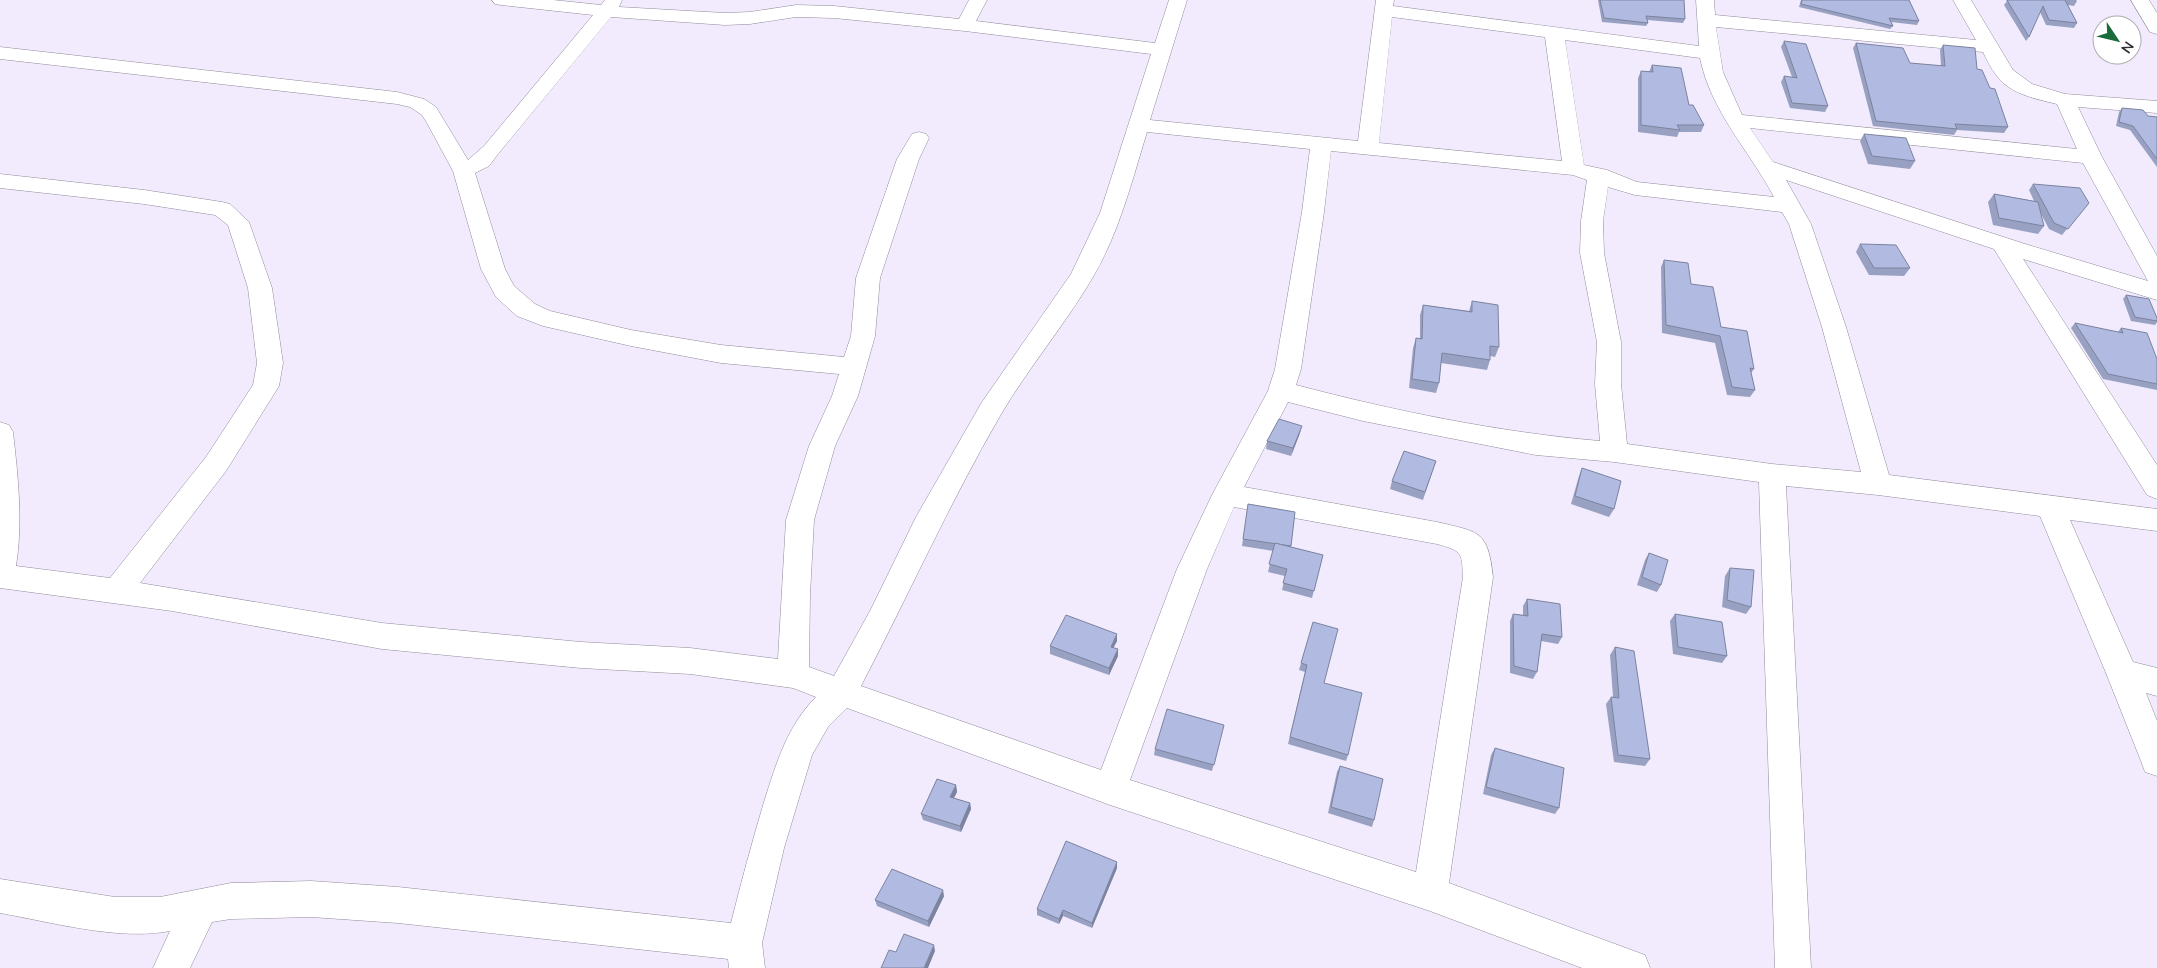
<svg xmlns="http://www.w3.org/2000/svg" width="2157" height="968" font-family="Mulish,sans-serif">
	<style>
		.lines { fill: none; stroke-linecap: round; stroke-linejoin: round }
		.minor-casing { stroke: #918a9a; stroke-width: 1 }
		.minor { fill: #fff; fill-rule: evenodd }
		.wall { fill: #98a1c2 }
		.shaded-wall { fill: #7c839e }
		.building { fill: #b1bbe2; stroke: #7c839e }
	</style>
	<rect width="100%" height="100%" fill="#f2ebfd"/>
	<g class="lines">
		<defs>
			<g id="minor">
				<path d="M492,0H553L601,5L605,0H622L619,7L725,13L750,12L796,5L834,6L959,19L969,0H987L976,21L1155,43L1169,0H1187L1150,120L1358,141L1376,0H1394L1393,6L1699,46L1696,0H1714L1715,15L1976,40L1953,0H1971L2013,70L2032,84L2065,94L2157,101V113L2078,107L2102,157L2157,256V300L2023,259L2157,465V499L2147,495L1994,249L1786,180L1811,224L1846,327L1889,475L2157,509V531L2070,520L2133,662L2157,668V696L2146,693L2157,721V776L2145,772L2141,761L2106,673L2040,516L1878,495L1786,486L1811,968H1775L1759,482L1614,462L1536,455L1363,421L1288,402L1244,487L1437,522C1479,532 1488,530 1493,577L1449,883L1645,955L1650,968H1582L1430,911L1110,805L847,708L828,727L812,755L784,848L762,943L765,968H729L728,959L398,923L311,917L231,919L212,922L190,968H153L170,931C119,941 51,922 0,913V879L115,897H160L231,883L311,881L398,887L731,923C741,883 752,842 764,802C776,764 787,726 816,697L793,688L690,674L581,668L382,649L172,611L0,588V422L9,425L13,432C18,477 23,521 16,566L110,578L206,457L253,385L257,363L248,288L228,225L215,215L144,204L0,188V174L144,190L222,202L230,204L249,222L272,288L283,363L279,386L226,471L140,583L382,623L581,642L690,648L778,659L786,520L809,446L832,396L839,374L721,363L631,346L543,326L517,316L496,297L481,269L453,171L427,123L422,115L410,107L397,104L0,59V47L397,92L424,99L436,107L468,160L484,146L593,15L501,5L495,4ZM611,17L725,25L750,24L796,17L834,18L965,31L1151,54L1100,213L1071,274L982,402L916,517L870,611L834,676L809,667L810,595L814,520L835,446L858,396L875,336L880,278L919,159L929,138L926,134L919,132L912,134L897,159L856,278L851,336L844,357L721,345L631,330L550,311L535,304L514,286L505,269L475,173L489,166L498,154ZM1392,17L1545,37L1562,161L1379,143ZM1716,27L1983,52C1987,60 1991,69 1997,76C2010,94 2036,99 2057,104L2077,149L1742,115L1723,72ZM1565,40L1700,58C1711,112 1749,150 1774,197L1637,182L1607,170L1584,165ZM1750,128L2083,163L2148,281L2025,244L1773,162ZM1147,132L1310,149L1302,212L1275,369L1268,391L1212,495L1177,569L1101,770L861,686C908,596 949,504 1000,416C1028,368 1065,325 1093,277C1119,233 1132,181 1147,132ZM1331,151L1573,175L1587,180L1581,221L1580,253L1597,342L1595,384L1600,441C1497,432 1395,411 1296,385L1301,369L1324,212ZM1608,187L1635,195L1782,212L1789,224L1822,327L1861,472L1772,464L1627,444L1621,384V342L1604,253L1603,221ZM1234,507L1437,544C1462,551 1462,552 1463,577L1416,872L1130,780L1207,569Z"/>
				<path d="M2131,0H2149L2157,13V34L2150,32Z"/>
			</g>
		</defs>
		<use href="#minor" class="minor-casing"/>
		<use href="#minor" class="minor"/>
	</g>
	<g class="wall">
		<path d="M1598,0H1684L1685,19L1683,23L1647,20L1648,23L1646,26L1602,22Z"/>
		<path d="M1801,0H1909L1919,21L1917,25L1891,22L1893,26L1890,29L1799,7Z"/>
		<path d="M2006,0H2076L2077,1L2074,6L2068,5L2077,23L2074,28L2046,25L2040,12L2029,37L2026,41L2004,5L2007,1Z"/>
		<path d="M1784,41L1828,106L1825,112L1790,108L1781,82L1784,76L1792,77L1781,47Z"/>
		<path d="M1856,43L1910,63L1941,66L1940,50L1943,45L1977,69L1990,88L2008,127L2004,133L1957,130L1954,135L1873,126L1853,48Z"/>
		<path d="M1652,65L1689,105L1704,125L1701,132H1679L1677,137L1638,132V78L1641,71L1649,72Z"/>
		<path d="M2122,108L2148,116L2157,117V167L2130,130L2116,126L2119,112Z"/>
		<path d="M1864,134L1915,161L1910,169L1868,164L1860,141Z"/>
		<path d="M2033,184L2089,203L2062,235L2049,229L2040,212L2044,226L2038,234L1993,225L1988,202L1994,194L2034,201L2029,190Z"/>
		<path d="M1860,244L1910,268L1904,276L1869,275L1856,252Z"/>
		<path d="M1664,260L1691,284L1721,327L1754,369L1751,373L1755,390L1750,397L1727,395L1715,343L1662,333L1661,267Z"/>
		<path d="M2126,295L2157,318V322L2155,325L2131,321L2123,299Z"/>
		<path d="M1472,301L1499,347L1495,357L1490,356V360L1487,370L1441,363L1439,383L1436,393L1409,388L1413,348L1416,338L1420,339V315L1423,305L1469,311Z"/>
		<path d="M2075,323L2118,332L2121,328L2157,359V390L2103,379L2071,328Z"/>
		<path d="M1300,433L1291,456L1266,449L1267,441Z"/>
		<path d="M1436,461L1423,500L1390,489L1392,481Z"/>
		<path d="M1582,468L1614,509L1609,517L1571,504L1579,476Z"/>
		<path d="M1248,504L1295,512L1291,547L1323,555L1312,598L1282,590L1285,576L1268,572L1273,551L1242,546Z"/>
		<path d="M1649,553L1661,585L1657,592L1637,585L1645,560Z"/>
		<path d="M1730,568L1751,607L1746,614L1722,607L1725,576Z"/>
		<path d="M1527,599L1562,637L1558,644L1541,641L1537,672L1533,679L1510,673V621L1513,614L1523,615V606Z"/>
		<path d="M1675,614L1727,656L1722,663L1673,654L1670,621Z"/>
		<path d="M1313,622L1324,683L1348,755L1346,761L1288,744L1305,672L1299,670Z"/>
		<path d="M1117,634V641L1113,648L1118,656L1109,675L1050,654V646Z"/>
		<path d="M1615,647L1650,759L1645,766L1614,762L1606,704L1611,697H1613L1610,655Z"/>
		<path d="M1222,731L1212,771L1154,755L1155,749Z"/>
		<path d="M1495,748L1559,808L1555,814L1483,794L1491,755Z"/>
		<path d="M1340,766L1374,820L1372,827L1328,813L1337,772Z"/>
		<path d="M956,785L957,792L954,798L970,803L971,809L961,832L923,820L921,814Z"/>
		<path d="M1117,868L1092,928L1063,916L1059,924L1037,915V909Z"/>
		<path d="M944,896L929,927L877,906L875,900Z"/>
	</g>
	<g class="shaded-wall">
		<path d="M1302,426L1300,433L1291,456L1293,448Z"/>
		<path d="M1117,634V641L1110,654L1111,647Z"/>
		<path d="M1118,649V656L1109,675V668Z"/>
		<path d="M956,785L957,792L951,803L950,797Z"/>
		<path d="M970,803L971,809L961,832L960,826Z"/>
		<path d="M1117,862V868L1092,928V923Z"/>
		<path d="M943,890L944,896L929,927L928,921Z"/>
		<path d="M1063,910V916L1059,924V919Z"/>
		<path d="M934,945L935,951L928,968H924Z"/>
	</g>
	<g class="building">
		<path d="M1600,0H1684L1685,19L1646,16L1648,23L1604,18Z"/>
		<path d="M1802,0H1909L1919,21L1889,18L1893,26L1801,4Z"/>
		<path d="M2007,0H2065L2077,23L2049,20L2043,6L2029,37Z"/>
		<path d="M1784,41L1806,44L1828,106L1792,103L1784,76L1797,78Z"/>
		<path d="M1856,43L1903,48L1910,63L1945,66L1943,45L1975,48L1977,69L1982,70L1990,88L1995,89L2008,127L1955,124L1957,129L1876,121Z"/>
		<path d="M1652,65L1681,68L1689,105H1693L1704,125H1677L1680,130L1641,125V71L1653,72Z"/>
		<path d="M2122,108L2143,110L2148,116L2157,117V159L2133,126L2119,122Z"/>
		<path d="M1864,134L1906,138L1915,161L1872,156Z"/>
		<path d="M2033,184L2080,188L2089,203L2068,229L2054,223Z"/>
		<path d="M1994,194L2038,202L2044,226L1999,218Z"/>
		<path d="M1860,244L1896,245L1910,268H1874Z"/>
		<path d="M1664,260L1688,263L1691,284L1713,287L1721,327L1747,331L1754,369L1750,368L1755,390L1732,387L1720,336L1666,325Z"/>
		<path d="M2126,295L2149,299L2157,318V321L2135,317Z"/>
		<path d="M1472,301L1498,305L1499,347L1490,346V360L1442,353L1439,383L1412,379L1416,338L1422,339L1423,305L1472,312Z"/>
		<path d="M2075,323L2123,333L2121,328L2147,333L2157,359V384L2108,374Z"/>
		<path d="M1279,419L1302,426L1293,448L1267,441Z"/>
		<path d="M1404,451L1436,461L1425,492L1392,481Z"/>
		<path d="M1582,468L1621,481L1614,509L1575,496Z"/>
		<path d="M1248,504L1295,512L1291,546L1243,539Z"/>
		<path d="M1275,543L1323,555L1314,591L1283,583L1287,569L1269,564Z"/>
		<path d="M1649,553L1668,560L1661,585L1642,577Z"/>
		<path d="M1730,568L1754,570L1751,607L1727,600Z"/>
		<path d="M1527,599L1560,604L1562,637L1542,634L1537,672L1514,666L1513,614L1528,616Z"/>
		<path d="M1675,614L1722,622L1727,656L1678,647Z"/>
		<path d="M1066,615L1117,634L1111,647L1118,649L1109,668L1050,646Z"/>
		<path d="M1313,622L1338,629L1324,683L1362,693L1348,755L1290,737L1307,665L1301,663Z"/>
		<path d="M1615,647L1634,651L1650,759L1618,755L1611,697L1619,698Z"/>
		<path d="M1167,709L1224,725L1214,765L1155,749Z"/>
		<path d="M1495,748L1564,768L1559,808L1486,787Z"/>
		<path d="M1340,766L1383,779L1374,820L1331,807Z"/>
		<path d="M937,779L956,785L950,797L970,803L960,826L921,814Z"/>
		<path d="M1066,841L1117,862L1092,923L1063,910L1059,919L1037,909Z"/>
		<path d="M892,869L943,890L928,921L875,900Z"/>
		<path d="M904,934L934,945L924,968H881L889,950L896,952Z"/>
	</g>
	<g transform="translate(2117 40) rotate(125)"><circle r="24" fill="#ffffff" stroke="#adacaf"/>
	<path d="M0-4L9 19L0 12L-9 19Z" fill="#1a6b3b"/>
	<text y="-8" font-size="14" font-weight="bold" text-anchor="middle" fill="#333036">N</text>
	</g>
</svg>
